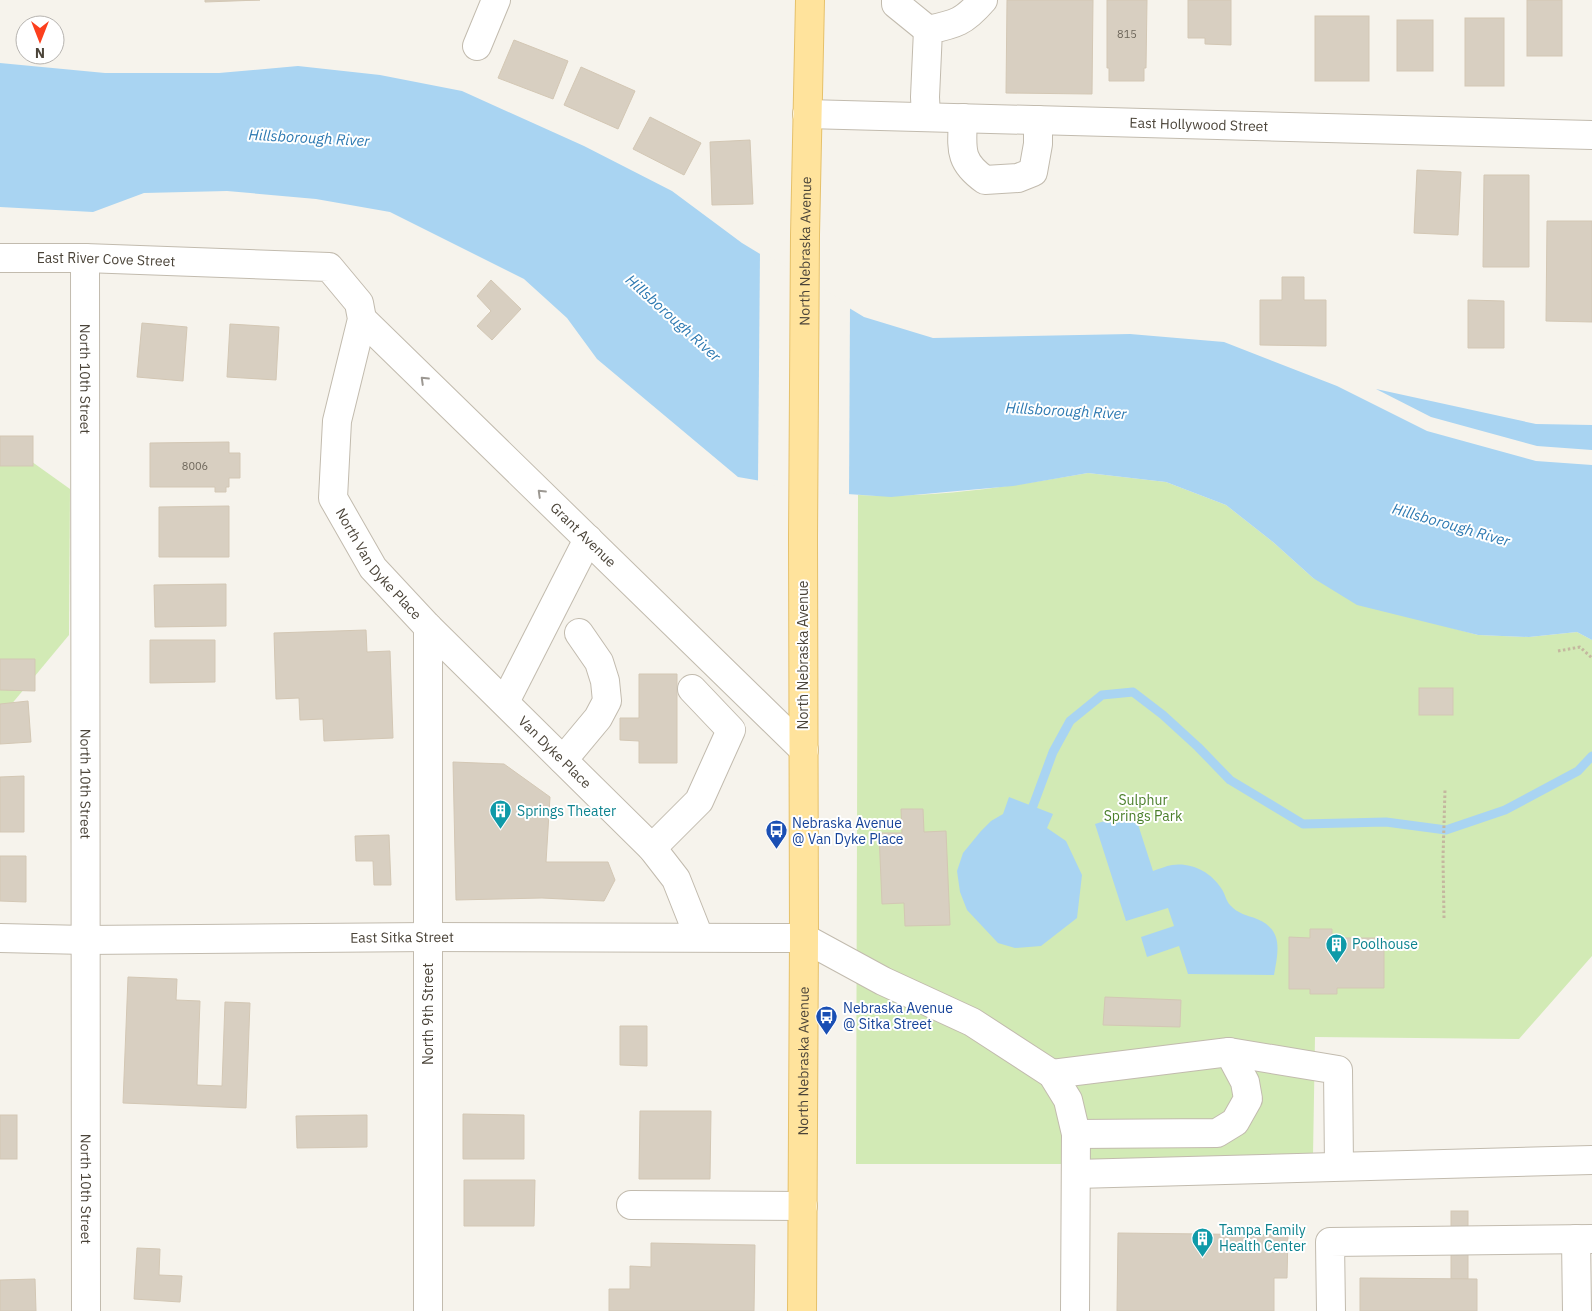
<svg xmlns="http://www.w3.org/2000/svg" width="1592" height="1311" font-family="'IBM Plex Sans',sans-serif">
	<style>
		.green { fill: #d2eab5 }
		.water { fill: #a9d4f2 }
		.pier { fill: #f6f3ec }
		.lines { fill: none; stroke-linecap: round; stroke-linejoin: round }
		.stream { stroke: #a9d4f2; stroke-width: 9 }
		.building { fill: #d8cfc1; stroke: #d3c7b4 }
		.minor-casing { stroke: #c2bbae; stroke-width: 30 }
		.major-casing { stroke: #e6c16a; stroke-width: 30 }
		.path { stroke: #c4b79f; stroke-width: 3; stroke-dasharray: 2.5 2.5; stroke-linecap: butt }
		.minor { stroke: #fff; stroke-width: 28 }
		.major { stroke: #ffe39c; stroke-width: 28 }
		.oneway { stroke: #9c9892 }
		.labels { text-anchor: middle; stroke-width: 4; stroke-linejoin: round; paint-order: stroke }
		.number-label { font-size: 11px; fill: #6e675b }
		.street-label { font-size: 14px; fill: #4b4439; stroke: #fff }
		.park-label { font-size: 14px; fill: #4a7f2a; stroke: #fff }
		.culture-label { font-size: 14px; fill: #0d838f; stroke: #fff; text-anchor: start }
		.transit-label { font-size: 14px; fill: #164399; stroke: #fff; text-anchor: start }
		.water-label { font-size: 15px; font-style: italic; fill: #2e7ab2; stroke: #fff }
	</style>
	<rect width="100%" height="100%" fill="#f6f3ec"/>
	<g class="green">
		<path d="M0,439L70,489L69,635L0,718Z"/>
		<path d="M1088,473L1166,482L1226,505L1273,542L1313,578L1430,622L1478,635L1529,637L1577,632L1592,640V956L1519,1039L1315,1037L1313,1156L1090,1164H856L858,495C934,499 1014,486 1088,473Z"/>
	</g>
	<g class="water">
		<path d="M0,63L105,73H219L298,66L380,75L462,91L584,146L672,191L742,243L864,317L933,338L1130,334L1224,342L1337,386L1427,431L1536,461L1592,465V640L1577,632L1529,637L1478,635L1357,605L1313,578L1273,542L1226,505L1166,482L1088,473L1013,486L891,497L833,493L738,477L597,359L567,318L524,279L390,212L316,199L227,191L144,193L93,212L0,207Z"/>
		<path d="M1376,389L1536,424L1592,425V450L1537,446L1431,417Z"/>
		<path d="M1009,797L1053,814L1047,828L1066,841L1082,875L1077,918L1041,946L1015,948L998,943L967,910L960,892L957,871L963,853L981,831L991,821L1003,814Z"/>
		<path d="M1134,812L1153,871C1159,869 1166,866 1172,865C1191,862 1211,872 1221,888C1225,893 1226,901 1230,905C1238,914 1247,915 1257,919C1284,930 1278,952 1274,975L1188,974L1179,946L1147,957L1141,937L1174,926L1168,908L1126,921L1095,824Z"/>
	</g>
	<path class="pier" d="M760,251L850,305L849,496L758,483Z"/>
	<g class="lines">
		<path class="stream" d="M1033,806L1053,752L1070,721L1102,695L1133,692L1163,715L1198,747L1230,780L1303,824L1386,822L1446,830L1505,810L1578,771L1592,756"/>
	</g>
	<g class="building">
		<path d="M205,0H260L205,2Z"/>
		<path d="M1007,0H1093L1092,94L1006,93Z"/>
		<path d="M1107,0H1147L1146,68H1144V81H1109V68H1107Z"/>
		<path d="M1188,0H1231V45L1205,44V38H1188Z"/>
		<rect x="1527" y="0" width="35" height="56"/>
		<rect x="1315" y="16" width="54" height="65"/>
		<rect x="1465" y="18" width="39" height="68"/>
		<rect x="1397" y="20" width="36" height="51"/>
		<path d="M514,40L568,61L553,99L498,78Z"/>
		<path d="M581,67L635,91L618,129L564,105Z"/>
		<path d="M650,117L701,143L684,175L633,149Z"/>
		<path d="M750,140L753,204L712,205L710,142Z"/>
		<path d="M1417,170L1461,172L1458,235L1414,233Z"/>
		<path d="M1484,175H1529V267H1483Z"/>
		<path d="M1547,221H1592V322L1546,321Z"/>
		<path d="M1282,277H1304V300H1326V346L1260,345V300H1282Z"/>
		<path d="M491,280L521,309L492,340L477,326L491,311L477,296Z"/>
		<path d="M1468,300L1504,301V348H1468Z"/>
		<path d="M142,323L187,327L183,381L137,377Z"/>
		<path d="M230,324L279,327L276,380L227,377Z"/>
		<rect x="0" y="436" width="33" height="30"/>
		<path d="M229,442V453H240V478H229V487H226V492H215V487H150V443Z"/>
		<path d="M229,506V557H159V507Z"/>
		<path d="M226,584V626L155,627L154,585Z"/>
		<path d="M366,630L367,652L390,651L393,738L324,741L323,719L300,720L299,698L276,699L274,633Z"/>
		<path d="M150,640H215V682L150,683Z"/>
		<path d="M0,659H35V691L0,690Z"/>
		<path d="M639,674H677V763H639V741L620,740V718H639Z"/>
		<rect x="1419" y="688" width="34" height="27"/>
		<path d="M28,701L31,742L0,744V704Z"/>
		<path d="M453,762L504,764L550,797L546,862H608L615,880L604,901L542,898L456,900Z"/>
		<path d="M24,776V832H0V777Z"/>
		<path d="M901,809H923L924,832L946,831L950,925L905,926L904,903L882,904L879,833H902Z"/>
		<path d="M389,835L391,885H374L373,861H356L355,836Z"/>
		<path d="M0,856H26V902L0,901Z"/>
		<path d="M1310,929H1332V938H1384V988H1337V994H1310V989H1289V937L1310,938Z"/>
		<path d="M128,977L177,979L176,1000L200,1001L197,1085L222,1086L225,1002L250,1003L246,1108L123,1103Z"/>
		<path d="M1105,997L1181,1000L1180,1027L1103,1025Z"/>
		<path d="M620,1026H647V1066L620,1065Z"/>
		<path d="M640,1111H711L710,1179H639Z"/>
		<path d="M463,1114L524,1115V1159H463Z"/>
		<rect x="0" y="1115" width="17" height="44"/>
		<path d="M367,1115V1147L297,1148L296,1116Z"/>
		<path d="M464,1180H535L534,1226H464Z"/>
		<rect x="1451" y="1211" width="17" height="68"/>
		<path d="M1118,1233L1288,1235L1287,1278H1274V1311H1117Z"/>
		<path d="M651,1243L755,1245L754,1311H609V1289H630V1266L651,1267Z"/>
		<path d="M137,1248L160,1249L159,1275L182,1276L180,1302L134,1299Z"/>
		<path d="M1360,1278L1477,1279V1311H1360Z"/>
		<path d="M35,1279L36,1311H0V1280Z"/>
	</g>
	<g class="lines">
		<defs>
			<g id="minor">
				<path d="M896,0V4L928,30"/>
				<path d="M477,46L496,0"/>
				<path id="s1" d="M807,114L1592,135"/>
				<path d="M926,117L925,97L928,30C956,24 964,22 983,0"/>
				<path d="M963,118C962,148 958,161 985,180L1018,178L1033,172L1038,144V120"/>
				<path id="s2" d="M0,258H85L329,267L359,303L362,319L337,421L333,498L373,568L428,627L652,848L676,879L699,937"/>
				<path id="s3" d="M85,258L86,1311"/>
				<path id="s4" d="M362,319L804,750"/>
				<path d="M505,702L588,539"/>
				<path d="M563,760L598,718L607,701L605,681L599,662L579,633"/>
				<path d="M652,848L699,801L731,730L692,689"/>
				<path id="s5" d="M0,938L85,940L428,937L804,938L883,981L972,1022L1052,1074L1068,1100L1076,1134L1075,1311"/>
				<path d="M1052,1074L1229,1052L1338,1070L1339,1166"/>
				<path d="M1076,1134L1217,1133L1235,1122L1248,1099L1245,1082L1229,1052"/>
				<path d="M1076,1174L1592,1160"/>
				<path d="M631,1205L803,1206"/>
				<path d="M1576,1239L1577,1311"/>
				<path d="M428,1311V627"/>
				<path d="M1331,1311L1330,1242L1592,1239"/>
			</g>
			<g id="major">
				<path id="s6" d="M802,1311L804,938L803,538L805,235L810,0"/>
			</g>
		</defs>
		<use href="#minor" class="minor-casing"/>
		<use href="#major" class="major-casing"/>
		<g class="path">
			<path d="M1558,651L1580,647L1592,658"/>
			<path d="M1444,918L1443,858L1445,790"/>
		</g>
		<use href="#minor" class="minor"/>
		<use href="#major" class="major"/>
	</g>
	<defs><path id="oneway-chevron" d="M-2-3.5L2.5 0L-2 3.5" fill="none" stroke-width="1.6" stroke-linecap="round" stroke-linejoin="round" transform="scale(1.25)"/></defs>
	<g class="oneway">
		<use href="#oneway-chevron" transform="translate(424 380) rotate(-136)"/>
		<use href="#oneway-chevron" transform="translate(541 493) rotate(-136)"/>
	</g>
	<defs>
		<symbol id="building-pin" viewBox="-11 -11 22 30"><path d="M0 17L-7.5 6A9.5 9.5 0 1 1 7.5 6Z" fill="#0f9aa8" stroke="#fff"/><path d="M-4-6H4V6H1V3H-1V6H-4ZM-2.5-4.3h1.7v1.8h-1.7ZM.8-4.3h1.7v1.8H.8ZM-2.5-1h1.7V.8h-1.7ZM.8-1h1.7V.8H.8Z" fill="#fff"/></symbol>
		<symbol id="bus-pin" viewBox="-11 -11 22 30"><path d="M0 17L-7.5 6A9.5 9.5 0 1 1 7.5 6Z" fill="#1a4fb4" stroke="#fff"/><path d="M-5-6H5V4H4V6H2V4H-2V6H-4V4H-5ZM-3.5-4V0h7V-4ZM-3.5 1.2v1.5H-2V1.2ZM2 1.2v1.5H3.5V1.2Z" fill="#fff"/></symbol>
	</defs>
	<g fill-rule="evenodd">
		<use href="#building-pin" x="488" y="798" width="25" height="34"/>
		<use href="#bus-pin" x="764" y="818" width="25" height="34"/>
		<use href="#building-pin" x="1324" y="932" width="25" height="34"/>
		<use href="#bus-pin" x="814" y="1004" width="25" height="34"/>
		<use href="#building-pin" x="1190" y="1226" width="25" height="34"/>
	</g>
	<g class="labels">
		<g class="number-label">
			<text x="1127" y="38">815</text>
			<text x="195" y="470">8006</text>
		</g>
		<g class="street-label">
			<text dy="5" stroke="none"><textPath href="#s1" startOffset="392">East Hollywood Street</textPath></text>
			<text dy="5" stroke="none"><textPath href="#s6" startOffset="1060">North Nebraska Avenue</textPath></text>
			<text dy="5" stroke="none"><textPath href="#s2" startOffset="106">East River Cove Street</textPath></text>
			<text dy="5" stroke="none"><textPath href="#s3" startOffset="121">North 10th Street</textPath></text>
			<text dy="5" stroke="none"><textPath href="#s4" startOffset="309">Grant Avenue</textPath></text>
			<text dy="5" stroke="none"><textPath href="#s2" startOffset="655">North Van Dyke Place</textPath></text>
			<text transform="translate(803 655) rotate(-90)" y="5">North Nebraska Avenue</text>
			<text dy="5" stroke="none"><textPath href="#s2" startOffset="914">Van Dyke Place</textPath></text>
			<text dy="5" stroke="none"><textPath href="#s3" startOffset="526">North 10th Street</textPath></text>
			<text dy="5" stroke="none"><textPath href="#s5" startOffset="402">East Sitka Street</textPath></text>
			<text transform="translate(428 1014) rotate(-90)" y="5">North 9th Street</text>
			<text dy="5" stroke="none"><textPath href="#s6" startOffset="250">North Nebraska Avenue</textPath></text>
			<text dy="5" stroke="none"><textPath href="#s3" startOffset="931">North 10th Street</textPath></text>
		</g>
		<g class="park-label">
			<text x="1143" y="805">Sulphur<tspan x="1143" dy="16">Springs Park</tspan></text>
		</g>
		<g class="culture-label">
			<text x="517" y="816">Springs Theater</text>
			<text x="1352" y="949">Poolhouse</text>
			<text x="1219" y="1235">Tampa Family<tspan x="1219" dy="16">Health Center</tspan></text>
		</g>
		<g class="transit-label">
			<text x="792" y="828">Nebraska Avenue<tspan x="792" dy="16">@ Van Dyke Place</tspan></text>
			<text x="843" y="1013">Nebraska Avenue<tspan x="843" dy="16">@ Sitka Street</tspan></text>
		</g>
		<g class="water-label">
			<text transform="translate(309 138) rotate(3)" y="5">Hillsborough River</text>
			<text transform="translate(673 318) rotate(42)" y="5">Hillsborough River</text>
			<text transform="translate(1066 411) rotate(3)" y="5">Hillsborough River</text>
			<text transform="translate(1451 525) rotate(16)" y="5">Hillsborough River</text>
		</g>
	</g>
	<g transform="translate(40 40) rotate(180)"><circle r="24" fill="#ffffff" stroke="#b7b4b0"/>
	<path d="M0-4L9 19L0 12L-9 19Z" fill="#fc3f1d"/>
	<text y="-8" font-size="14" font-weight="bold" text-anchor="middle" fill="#4b4439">N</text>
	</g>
</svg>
